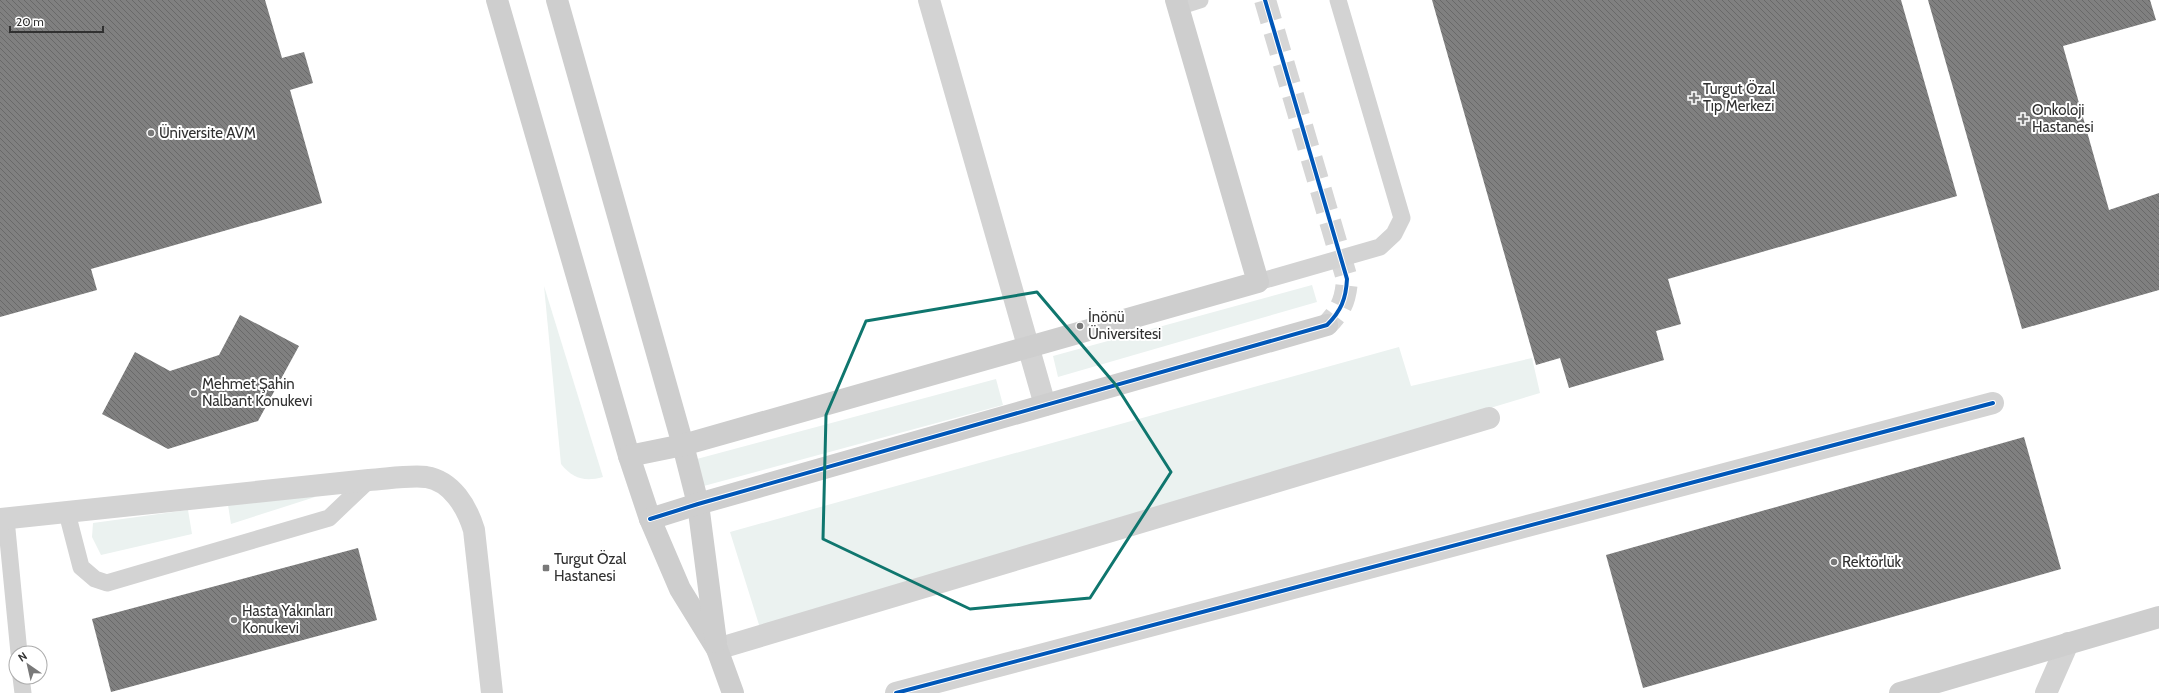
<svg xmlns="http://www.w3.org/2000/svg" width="2159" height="693" font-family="Cabin,sans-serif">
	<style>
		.green { fill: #ebf2f0 }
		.building { fill: url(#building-back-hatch) }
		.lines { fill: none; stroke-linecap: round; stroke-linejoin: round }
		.secondary-tunnel { stroke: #d6d6d6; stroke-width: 22; stroke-dasharray: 22 11; stroke-linecap: butt }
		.lane { stroke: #d3d3d3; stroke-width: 17 }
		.street { stroke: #d3d3d3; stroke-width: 22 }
		.secondary { stroke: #cecece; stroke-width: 22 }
		.cycleway-casing { stroke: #fff; stroke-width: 6 }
		.cycleway { stroke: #0057b8; stroke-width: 4 }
		.marked { fill: none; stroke: #0f766e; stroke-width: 3; stroke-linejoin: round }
		.poi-dot { fill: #797979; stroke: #fff; stroke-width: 1.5 }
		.labels { text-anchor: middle; stroke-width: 4; stroke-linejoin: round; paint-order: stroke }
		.poi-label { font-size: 15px; fill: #313131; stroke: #fff; text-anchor: start }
	</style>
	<defs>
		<pattern id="building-back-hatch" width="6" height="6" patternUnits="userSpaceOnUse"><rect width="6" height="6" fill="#808080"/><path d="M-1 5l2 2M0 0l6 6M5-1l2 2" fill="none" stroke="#696969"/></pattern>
	</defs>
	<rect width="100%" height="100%" fill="#fff"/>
	<g class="green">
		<path d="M1312,285L1317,302L1058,377L1053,356Z"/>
		<path d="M544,286L603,477C585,482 573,479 561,464Z"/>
		<path d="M1399,347L1411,386L1532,358L1540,393L760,628L730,532Z"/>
		<path d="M996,379L1003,405L700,487L693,460Z"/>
		<path d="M305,496L315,497L231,524L228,505Z"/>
		<path d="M188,510L192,534L101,555L92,537L93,523Z"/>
	</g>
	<g class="building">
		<path d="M0,0H265L282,58L304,52L313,83L290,90L322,203L91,269L97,290L0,317Z"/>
		<path d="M1432,0H1901L1957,196L1668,279L1681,324L1656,331L1664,360L1569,388L1560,358L1536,365Z"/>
		<path d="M1928,0H2150L2156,20L2063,46L2109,210L2159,193V290L2022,329Z"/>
		<path d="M240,315L299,346L258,421L168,449L102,414L135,352L170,371L219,355Z"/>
		<path d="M2024,437L2061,569L1643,688L1606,555Z"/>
		<path d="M358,548L377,620L111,692L92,619Z"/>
	</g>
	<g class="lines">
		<path class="secondary-tunnel" d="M1265,0L1347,279C1346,299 1341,311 1327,325"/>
		<g class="lane">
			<path d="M1178,7L1200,0"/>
			<path d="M1258,282L1380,247L1394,234L1402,218L1338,0"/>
			<path d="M67,513L81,567L95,579L107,583L329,518L369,480"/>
			<path d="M6,519L19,653"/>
			<path d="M21,677L23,693"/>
		</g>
		<g class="street">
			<path d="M929,0L1045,405"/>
			<path d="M0,519L369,480C386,479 410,475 426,477C452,481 467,507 474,530L492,693"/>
			<path d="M717,649L1489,418"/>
			<path d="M896,693L1993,403"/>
			<path d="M2046,693L2068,643"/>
		</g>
		<g class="secondary">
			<path d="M497,0L629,456L650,519L680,589L717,649L733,693"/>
			<path d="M557,0L683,445L698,504L716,642"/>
			<path d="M629,456L683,445L1258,282L1176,0"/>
			<path d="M650,519L698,504L1327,325"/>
			<path d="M1900,693L2159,617"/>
		</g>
		<defs>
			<g id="cycleway">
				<path d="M650,519L698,504L1327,325C1341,311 1346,299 1347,279L1265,0"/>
				<path d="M896,693L1993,403"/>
			</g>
		</defs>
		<use href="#cycleway" class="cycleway-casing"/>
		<use href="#cycleway" class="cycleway"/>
	</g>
	<path class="marked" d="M1037,292L1115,384L1171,472L1090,598L970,609L823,539L826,415L866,321Z"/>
	<g class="poi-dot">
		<path d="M1692 92h4v4h4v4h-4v4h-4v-4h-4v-4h4z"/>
		<path d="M2021 113h4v4h4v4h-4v4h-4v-4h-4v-4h4z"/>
		<circle cx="151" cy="133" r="4"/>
		<circle cx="1080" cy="326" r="4"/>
		<circle cx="194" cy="393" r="4"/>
		<circle cx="1834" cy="562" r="4"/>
		<rect x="542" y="564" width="8" height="8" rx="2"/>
		<circle cx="234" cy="620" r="4"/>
	</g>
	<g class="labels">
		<g class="poi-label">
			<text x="1703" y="94">Turgut Özal<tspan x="1703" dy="17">Tıp Merkezi</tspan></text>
			<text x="2032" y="115">Onkoloji<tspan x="2032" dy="17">Hastanesi</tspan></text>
			<text x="159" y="138">Üniversite AVM</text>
			<text x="1088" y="322">İnönü<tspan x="1088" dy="17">Üniversitesi</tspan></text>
			<text x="202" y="389">Mehmet Şahin<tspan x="202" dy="17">Nalbant Konukevi</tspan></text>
			<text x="554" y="564">Turgut Özal<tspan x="554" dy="17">Hastanesi</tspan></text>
			<text x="1842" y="567">Rektörlük</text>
			<text x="242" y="616">Hasta Yakınları<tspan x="242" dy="17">Konukevi</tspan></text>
		</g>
	</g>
	<g transform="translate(28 665) rotate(326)"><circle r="19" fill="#ffffff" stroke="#adadad"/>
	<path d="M0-3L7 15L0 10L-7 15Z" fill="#797979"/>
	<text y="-6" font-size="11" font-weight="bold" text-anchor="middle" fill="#313131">N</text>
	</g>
	<path d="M10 26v6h93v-6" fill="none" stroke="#313131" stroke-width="2"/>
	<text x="16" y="26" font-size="12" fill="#313131" stroke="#ffffff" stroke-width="3" paint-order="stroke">20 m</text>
</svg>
